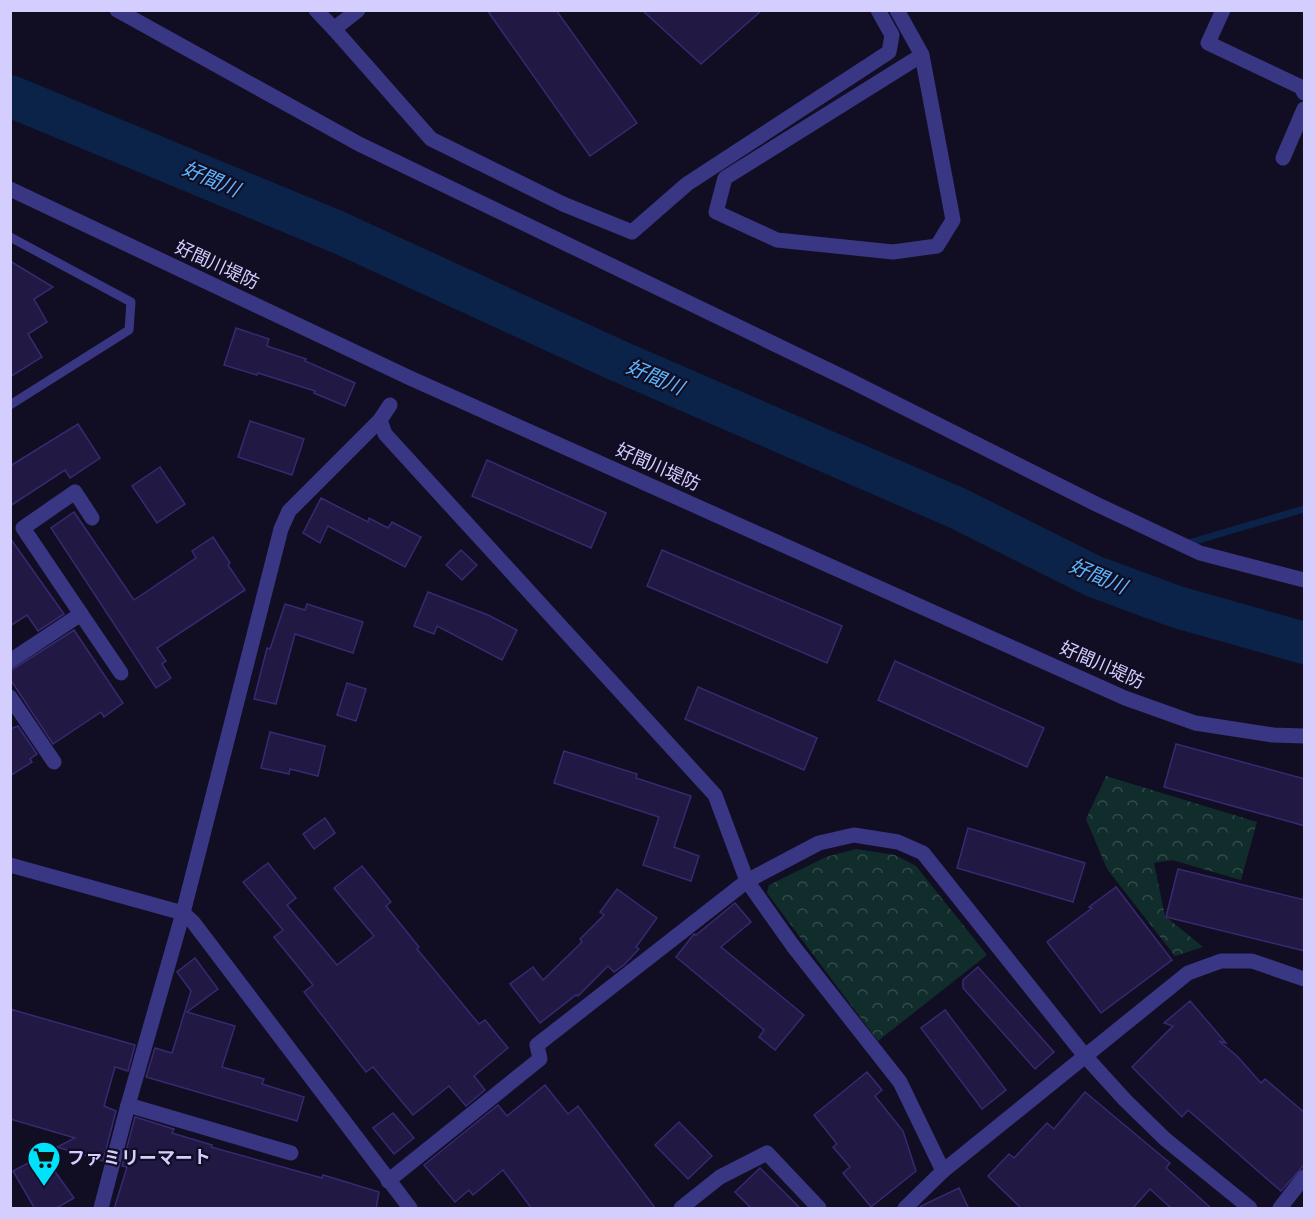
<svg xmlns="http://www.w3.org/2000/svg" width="1315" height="1219" font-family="'Titillium Web','Noto Sans JP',sans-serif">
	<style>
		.park { fill: url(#park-crowns) }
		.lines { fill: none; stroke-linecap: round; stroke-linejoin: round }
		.stream { stroke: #0b2348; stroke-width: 7 }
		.river { stroke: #0b2348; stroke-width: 42 }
		.building { fill: #211844; stroke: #372a71; stroke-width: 1.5 }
		.service { stroke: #393783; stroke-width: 9 }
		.minor { stroke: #393783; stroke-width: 15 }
		.labels { text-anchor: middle; stroke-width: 4.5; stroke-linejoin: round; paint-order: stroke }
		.street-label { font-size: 18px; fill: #d4ceff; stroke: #110d23 }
		.poi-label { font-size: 18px; font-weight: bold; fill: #d4ceff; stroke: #110d23; text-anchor: start }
		.water-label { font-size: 20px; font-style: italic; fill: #5cb5ff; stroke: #110d23 }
	</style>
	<defs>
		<pattern id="park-crowns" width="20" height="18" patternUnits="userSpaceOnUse" patternTransform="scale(1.5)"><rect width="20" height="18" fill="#102d2b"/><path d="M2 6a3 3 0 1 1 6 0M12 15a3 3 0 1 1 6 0" fill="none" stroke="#324a4b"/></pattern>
	</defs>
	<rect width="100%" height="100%" fill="#110d23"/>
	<g class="park">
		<path d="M1106,776L1257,822L1241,880L1172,860L1154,863L1165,916L1203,947L1175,956L1107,869L1086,819Z"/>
		<path d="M856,849L895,855L916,866L987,955L878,1041L767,893L769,885L826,857Z"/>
	</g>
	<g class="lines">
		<path class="stream" d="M1185,544L1304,509"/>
		<path class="river" d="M10,96L340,233L614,359L957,508L1093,576L1177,607L1304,643"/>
	</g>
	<g class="building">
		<path d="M487,10H556L637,123L590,156Z"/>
		<path d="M642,10H762L701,64Z"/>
		<path d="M10,261L53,287L34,299L47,322L28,334L42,357L10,377Z"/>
		<path d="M236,328L269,339L267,346L306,359L305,361L355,383L345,406L314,393L315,391L258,373L257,375L224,365Z"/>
		<path d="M250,421L304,439L292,475L238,457Z"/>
		<path d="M78,424L100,458L70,478L65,470L10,506V466Z"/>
		<path d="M487,460L606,513L591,548L472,496Z"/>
		<path d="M160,467L185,504L157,523L132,486Z"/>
		<path d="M321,498L368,522L369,518L388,528L392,522L421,537L405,567L328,526L320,543L303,533Z"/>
		<path d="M74,512L134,600L196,558L192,551L213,537L230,563L228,565L245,590L157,648L166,661L162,664L171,678L156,688L51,528Z"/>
		<path d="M10,538L64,614L38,631L27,615L10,626Z"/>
		<path d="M461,550L477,565L462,580L446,565Z"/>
		<path d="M662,550L842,626L827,663L647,586Z"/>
		<path d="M428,592L488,615L517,630L502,660L437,626L434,634L414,626Z"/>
		<path d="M285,604L305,610L307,604L363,622L353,653L295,634L276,704L254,699L267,648L270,649Z"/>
		<path d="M74,630L123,703L104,717L101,712L53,744L10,679V671Z"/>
		<path d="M895,661L1044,728L1027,767L878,700Z"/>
		<path d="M347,683L366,689L356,721L337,715Z"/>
		<path d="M698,687L817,738L804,770L685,719Z"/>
		<path d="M18,726L37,754L30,759L32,762L10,776V729Z"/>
		<path d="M270,732L325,746L318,776L290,769L289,774L261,768Z"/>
		<path d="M1176,744L1305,779V826L1164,787Z"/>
		<path d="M564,751L637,774L636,778L691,796L674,847L699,856L691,881L643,865L659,817L554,783Z"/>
		<path d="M325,818L335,833L314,849L303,834Z"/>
		<path d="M968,828L1085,863L1073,902L957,868Z"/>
		<path d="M268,863L296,898L287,905L337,965L374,936L334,888L362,866L391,902L386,906L419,947L417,949L479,1024L485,1020L508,1048L474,1076L485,1090L466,1106L449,1086L413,1115L373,1067L366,1072L304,992L313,985L274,937L283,930L243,882Z"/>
		<path d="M1178,869L1305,900V951L1166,917Z"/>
		<path d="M1116,887L1172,960L1101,1013L1047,942L1092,908L1089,907Z"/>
		<path d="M617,889L657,918L636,947L639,949L624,965L614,972L608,966L578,996L576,995L540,1023L510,984L533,967L543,980L582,942L580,939L604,915L600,912Z"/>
		<path d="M735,903L751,922L721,947L804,1015L775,1050L759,1037L764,1030L676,957L694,934L696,935Z"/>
		<path d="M195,958L218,989L187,1012L235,1026L222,1067L264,1079L262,1084L304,1097L297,1121L146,1077L155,1048L172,1053L191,991L177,972Z"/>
		<path d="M978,967L1054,1052L1035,1069L963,988V980Z"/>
		<path d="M1190,1001L1226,1043L1219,1041L1237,1056L1261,1083L1265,1079L1305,1113V1164L1281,1191L1188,1110L1182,1117L1132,1067L1173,1026L1164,1023Z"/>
		<path d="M10,1009L135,1045L128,1071L115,1067L104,1106L116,1111L103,1161L57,1147L75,1138L10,1119Z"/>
		<path d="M945,1010L1006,1090L982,1109L921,1028Z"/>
		<path d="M867,1072L882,1090L875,1096L903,1131L916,1171L871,1207L843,1173L850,1167L833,1147L837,1144L814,1115Z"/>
		<path d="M545,1085L568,1114L578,1106L656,1209H532L503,1170L473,1195L469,1190L455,1202L424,1165L498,1105L507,1116Z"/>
		<path d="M1085,1092L1170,1163L1166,1168L1212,1209H1172L1150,1189L1132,1209H1022L988,1176L1009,1154L1014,1158L1047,1123L1054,1129Z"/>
		<path d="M393,1113L414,1138L394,1154L373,1128Z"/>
		<path d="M135,1117L174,1129L172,1133L212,1145L211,1147L322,1178L323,1175L379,1192L376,1209H114L127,1167L122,1166Z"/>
		<path d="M679,1122L712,1156L688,1179L655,1145Z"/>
		<path d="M43,1155L74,1198L55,1209H35L13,1171Z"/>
		<path d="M760,1168L801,1209H752L735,1192Z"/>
		<path d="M959,1188L969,1209H918L921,1206Z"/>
	</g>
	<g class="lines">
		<path class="service" d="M10,237L131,302L129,330L10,405"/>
		<g class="minor">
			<path d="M117,10L359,144L847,379L1096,504L1200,553L1304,580"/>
			<path d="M316,10L334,29L358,10"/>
			<path d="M897,10L922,55L953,220L937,246L893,252L777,240L716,212L725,178L922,55"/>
			<path d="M1223,10L1208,43L1301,87L1304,93"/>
			<path d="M334,29L431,139L563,204L632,232L687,184L889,52L892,35L878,10"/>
			<path d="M1283,158L1304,109"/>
			<path d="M10,189L410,378L1125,698L1195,723L1273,735L1304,736"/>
			<path d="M380,420L385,434L715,795L747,881L793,946L900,1082L943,1171"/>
			<path d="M81,614L121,673"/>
			<path d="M10,661L81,614L23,528L75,492L92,518"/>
			<path d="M10,697L54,762"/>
			<path d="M10,865L183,913L193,922L410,1208"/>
			<path d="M128,1105L291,1153"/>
			<path d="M388,1181L540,1059L537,1045L747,881L819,843L854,835L898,842L923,853L1085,1056L1125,1100L1165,1139L1250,1208"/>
			<path d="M101,1208L128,1105L183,913L281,529L289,511L380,420L390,405"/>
			<path d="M681,1208L720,1177L767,1153L819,1208"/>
			<path d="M905,1208L943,1171L1188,973L1221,961H1252L1304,979"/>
			<path d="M1280,1208L1304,1177"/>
		</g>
	</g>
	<defs>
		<symbol id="supermarket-pin" viewBox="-11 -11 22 30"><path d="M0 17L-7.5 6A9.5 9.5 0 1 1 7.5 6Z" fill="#00e2f9" stroke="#110d23"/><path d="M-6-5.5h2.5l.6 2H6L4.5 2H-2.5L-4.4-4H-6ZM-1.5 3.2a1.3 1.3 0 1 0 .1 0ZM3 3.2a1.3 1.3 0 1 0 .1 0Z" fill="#111"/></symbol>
	</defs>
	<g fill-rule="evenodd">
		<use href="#supermarket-pin" x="25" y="1139" width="38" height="52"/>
	</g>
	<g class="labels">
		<g class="street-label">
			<text transform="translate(217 265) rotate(25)" y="6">好間川堤防</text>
			<text transform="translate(658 467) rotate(24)" y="6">好間川堤防</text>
			<text transform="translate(1102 665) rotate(24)" y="6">好間川堤防</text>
		</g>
		<g class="poi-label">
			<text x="67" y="1164">ファミリーマート</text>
		</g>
		<g class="water-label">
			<text transform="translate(211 179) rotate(23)" y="7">好間川</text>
			<text transform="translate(655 377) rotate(23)" y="7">好間川</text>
			<text transform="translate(1098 576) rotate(23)" y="7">好間川</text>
		</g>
	</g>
	<rect width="1315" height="1219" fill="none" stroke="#d4ceff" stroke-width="24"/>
</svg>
